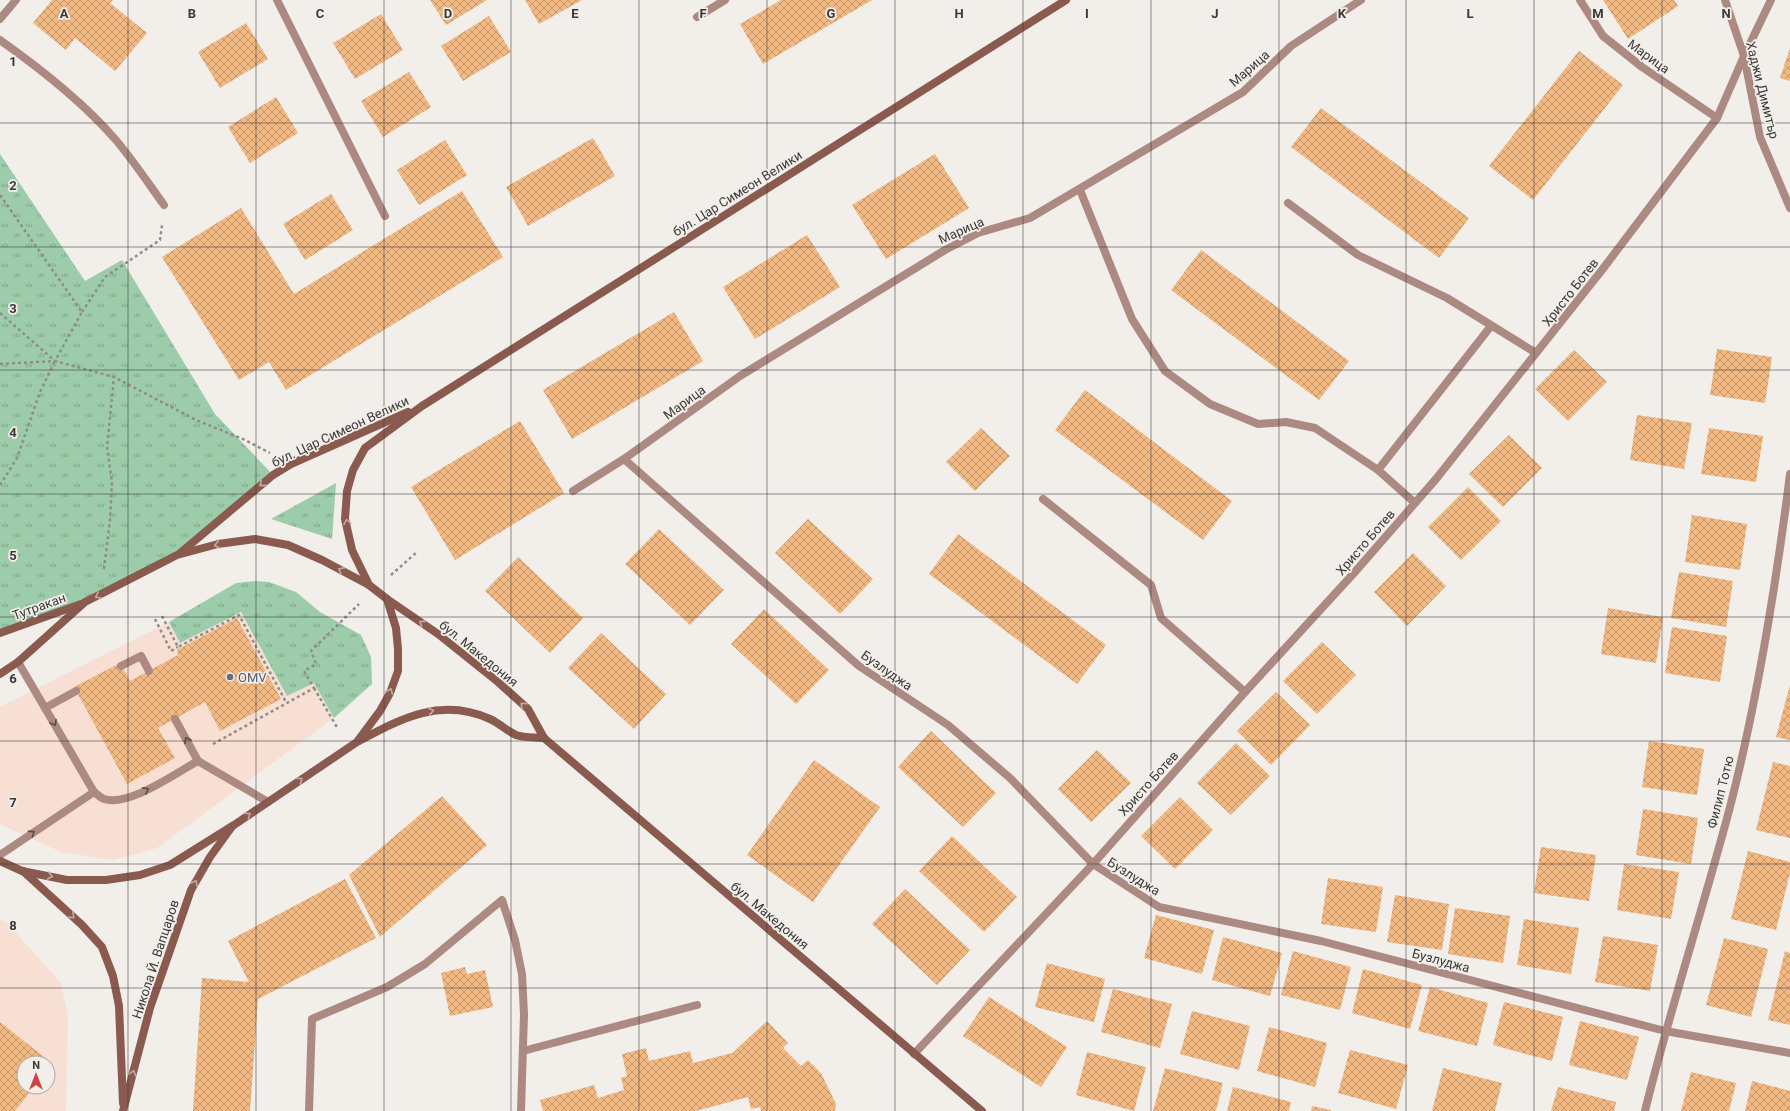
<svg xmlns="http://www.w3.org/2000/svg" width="1790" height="1111" font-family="Roboto,sans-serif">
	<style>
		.commercial { fill: #f7dfd4; fill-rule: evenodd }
		.grass { fill: url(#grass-tufts) }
		.building { fill: url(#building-cross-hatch) }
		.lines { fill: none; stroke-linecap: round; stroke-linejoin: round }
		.path { stroke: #8f8d8a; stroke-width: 2.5; stroke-dasharray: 3 3; stroke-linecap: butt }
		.lane { stroke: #ac8a82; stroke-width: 8 }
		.street { stroke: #ac8a82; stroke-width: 8 }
		.secondary { stroke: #8a5a4f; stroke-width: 8 }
		.oneway { stroke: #c3aba4 }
		.oneway2 { stroke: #564d4a }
		.grid { fill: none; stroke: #3a3937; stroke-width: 1; stroke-opacity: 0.55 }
		.service-dot { fill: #5c6f8a; stroke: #f2eeea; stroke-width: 1.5 }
		.labels { text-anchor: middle; stroke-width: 3.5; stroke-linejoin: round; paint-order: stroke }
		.street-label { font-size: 13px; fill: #3a3937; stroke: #f2eeea }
		.service-label { font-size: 13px; fill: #4e5e75; stroke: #f2eeea; text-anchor: start }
		.grid-label { font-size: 13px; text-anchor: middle; font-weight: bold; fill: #3a3937; stroke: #f2eeea; stroke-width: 3.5; stroke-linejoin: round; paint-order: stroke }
	</style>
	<defs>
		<pattern id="grass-tufts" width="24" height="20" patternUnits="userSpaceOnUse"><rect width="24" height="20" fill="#9ccca9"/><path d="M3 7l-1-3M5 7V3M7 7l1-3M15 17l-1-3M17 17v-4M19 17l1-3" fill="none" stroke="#80a78a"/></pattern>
		<pattern id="building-cross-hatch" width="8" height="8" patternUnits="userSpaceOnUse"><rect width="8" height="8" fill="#f2b983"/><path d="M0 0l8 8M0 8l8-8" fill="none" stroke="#c5976c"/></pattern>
	</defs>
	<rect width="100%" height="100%" fill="#f2eeea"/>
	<g class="commercial">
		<path d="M241,612L287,696L314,683L334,718L157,848L113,860L61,852L0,824V707L169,622L180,643Z"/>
		<path d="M0,919L6,922L61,983L68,1017L66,1111H0ZM24,1063H48V1087H24Z"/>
	</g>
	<g class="grass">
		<path d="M0,154L85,281L122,260L215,414L273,475L177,555L101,594L0,633Z"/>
		<path d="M336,483L332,539L271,519Z"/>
		<path d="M255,581L269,582L296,592L320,612L361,635L371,657L372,684L334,718L314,683L287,696L241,612L180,643L169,622L236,583Z"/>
	</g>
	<g class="building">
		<path d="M52,0H113L110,3L147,33L115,71L75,38L66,50L33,23Z"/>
		<path d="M430,0H487L446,25Z"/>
		<path d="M525,0H582L539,24Z"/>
		<path d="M781,0H872L763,64L740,24Z"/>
		<path d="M1603,0H1674L1678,6L1628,39Z"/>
		<path d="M381,14L403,50L355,79L333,43Z"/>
		<path d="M489,16L511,52L463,81L441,46Z"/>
		<path d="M246,23L268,59L220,88L198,52Z"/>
		<path d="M1790,48V81L1780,78Z"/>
		<path d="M1579,51L1623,85L1533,200L1489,166Z"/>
		<path d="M409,72L431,107L383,137L361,101Z"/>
		<path d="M276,97L298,133L250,163L228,127Z"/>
		<path d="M1321,108L1469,218L1439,258L1291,147Z"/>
		<path d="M593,138L615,176L528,226L506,187Z"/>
		<path d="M445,140L467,175L419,205L397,170Z"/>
		<path d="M935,154L969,208L886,259L852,205Z"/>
		<path d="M462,191L503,257L286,390L269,362L239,380L162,257L241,208L294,294Z"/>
		<path d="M331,194L353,230L305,260L283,224Z"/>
		<path d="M807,235L840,287L755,339L723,287Z"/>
		<path d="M1201,250L1349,361L1319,400L1171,290Z"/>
		<path d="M674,312L703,361L572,439L543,390Z"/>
		<path d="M1717,349L1772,357L1765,403L1710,395Z"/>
		<path d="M1574,350L1607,382L1568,421L1535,389Z"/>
		<path d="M1085,390L1232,501L1203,540L1055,430Z"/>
		<path d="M1637,415L1692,423L1684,469L1630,460Z"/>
		<path d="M520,421L564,493L455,560L411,487Z"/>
		<path d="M981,428L1010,456L975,491L946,462Z"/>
		<path d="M1709,428L1763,436L1756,482L1701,474Z"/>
		<path d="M1509,435L1542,468L1503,507L1469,474Z"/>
		<path d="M1468,487L1501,521L1461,560L1428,527Z"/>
		<path d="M1692,515L1747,524L1740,570L1685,562Z"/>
		<path d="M808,519L873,579L840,614L775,553Z"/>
		<path d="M659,529L724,590L690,625L625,564Z"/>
		<path d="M958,534L1106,645L1077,684L929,574Z"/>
		<path d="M1413,553L1446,586L1407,626L1374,592Z"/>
		<path d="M518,557L583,618L550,653L485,591Z"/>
		<path d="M1679,572L1733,581L1726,627L1671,618Z"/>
		<path d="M1608,608L1663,617L1656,663L1601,654Z"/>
		<path d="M764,609L829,670L796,704L731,644Z"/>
		<path d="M237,618L281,699L220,731L205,702L158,728L175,758L127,784L74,687L120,663L130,681L178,655L177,650Z"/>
		<path d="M1672,627L1727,636L1720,682L1665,673Z"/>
		<path d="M601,633L666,694L634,729L568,668Z"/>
		<path d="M1322,642L1356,675L1317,714L1283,681Z"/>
		<path d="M1790,685V740L1776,737Z"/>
		<path d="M1276,692L1310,725L1271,765L1237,731Z"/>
		<path d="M931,731L996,793L963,827L898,767Z"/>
		<path d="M1649,741L1704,749L1697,795L1642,787Z"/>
		<path d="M1236,743L1270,776L1231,815L1197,783Z"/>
		<path d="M1097,750L1131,783L1091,822L1058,789Z"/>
		<path d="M814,760L880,807L813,902L747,855Z"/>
		<path d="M1773,762L1790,766V838L1756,830Z"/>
		<path d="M442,796L487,845L380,937L349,875Z"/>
		<path d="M1180,797L1213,830L1175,869L1141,836Z"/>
		<path d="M1643,809L1698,818L1691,864L1636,855Z"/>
		<path d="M952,836L1017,897L984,932L919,871Z"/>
		<path d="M1541,847L1596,855L1589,901L1534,893Z"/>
		<path d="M1748,851L1790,862V873L1776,930L1731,919Z"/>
		<path d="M1624,864L1679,872L1671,919L1617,910Z"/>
		<path d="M1328,878L1383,887L1376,932L1321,924Z"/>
		<path d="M345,879L376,938L258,999L250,1111H193L202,978L249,982L228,941Z"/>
		<path d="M905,889L970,950L937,985L872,924Z"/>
		<path d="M1395,895L1449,904L1442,950L1387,942Z"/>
		<path d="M1455,908L1510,916L1503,963L1448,954Z"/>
		<path d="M1156,915L1214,930L1202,974L1144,958Z"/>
		<path d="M1524,919L1579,928L1571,974L1517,965Z"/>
		<path d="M1603,936L1658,945L1650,991L1595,982Z"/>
		<path d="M1223,937L1282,953L1270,996L1212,980Z"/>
		<path d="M1724,938L1768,949L1751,1017L1706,1005Z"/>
		<path d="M1293,951L1351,967L1340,1010L1281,995Z"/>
		<path d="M1785,951L1790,953V1025L1768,1020Z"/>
		<path d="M1047,963L1105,979L1094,1022L1035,1007Z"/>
		<path d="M465,967L467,974L485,970L493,1007L450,1016L441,973Z"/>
		<path d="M1363,969L1422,985L1410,1029L1352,1013Z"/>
		<path d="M1430,987L1488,1003L1477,1046L1418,1031Z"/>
		<path d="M1113,989L1172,1004L1160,1048L1101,1032Z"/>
		<path d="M989,997L1067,1047L1041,1087L963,1036Z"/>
		<path d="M1504,1002L1563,1017L1552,1061L1493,1045Z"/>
		<path d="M1192,1011L1250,1026L1239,1070L1180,1054Z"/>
		<path d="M767,1021L788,1043L783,1048L801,1066L808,1060L821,1073L836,1104L835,1111H761L760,1107L751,1109L748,1097L696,1111H543L540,1100L594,1085L598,1098L624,1090L621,1078L627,1076L622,1054L646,1048L649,1061L690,1051L693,1063L732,1053Z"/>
		<path d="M1580,1021L1639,1037L1627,1080L1569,1065Z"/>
		<path d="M0,1022L53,1064L48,1070V1063H24V1087H34L15,1111H0Z"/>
		<path d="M1269,1027L1327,1043L1315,1087L1257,1071Z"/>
		<path d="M1350,1050L1408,1065L1396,1109L1338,1093Z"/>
		<path d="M1087,1052L1146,1067L1134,1111L1076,1095Z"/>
		<path d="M1165,1068L1223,1083L1216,1111H1153Z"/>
		<path d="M1443,1068L1502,1083L1495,1111H1432Z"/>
		<path d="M1691,1072L1736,1083L1729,1111H1681Z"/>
		<path d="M1752,1081L1790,1091V1111H1745Z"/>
		<path d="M1233,1087L1291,1102L1289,1111H1227Z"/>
		<path d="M1558,1087L1616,1102L1614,1111H1551Z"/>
		<path d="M1312,1106L1331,1110V1111H1311Z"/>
	</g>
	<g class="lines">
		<g class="path">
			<path d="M0,195L82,312L55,361L114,377L196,420L243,439L270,453"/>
			<path d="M82,312L105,277L160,240L162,225"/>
			<path d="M0,313L55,361"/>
			<path d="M0,364L55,361"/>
			<path d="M0,485L17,458L40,392L55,361"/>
			<path d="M104,569L110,520L112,482L107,447L114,377"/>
			<path d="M391,575L417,552"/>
			<path d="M162,616L178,647L239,615L286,702"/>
			<path d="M155,619L171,651L178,647"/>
			<path d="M314,688L338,729"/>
			<path d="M213,744L314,688L304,671L316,664L311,651L359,604"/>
		</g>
		<g class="lane">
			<path d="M1580,0L1603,36L1642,67L1717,118"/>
			<path d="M0,40C41,69 82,101 115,139C133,160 148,183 164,205"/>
			<path d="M1080,190L1132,319L1165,371L1210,404L1258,424L1286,422L1315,428L1378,470"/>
			<path d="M1288,203L1358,255L1447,298L1536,353"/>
			<path d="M573,491L624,459L740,376L945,250L978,233L1030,218L1243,92L1291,46L1361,0"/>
			<path d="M1043,499L1151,585L1161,618L1245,692"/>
			<path d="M1415,503L1378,470L1491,326"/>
			<path d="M18,662L45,708"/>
			<path d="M121,666L141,656L149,671"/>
			<path d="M76,691L45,708L94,792"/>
			<path d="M175,719L198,761"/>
			<path d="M0,855L94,792C97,794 101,798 104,799C129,807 176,773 198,761L268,802"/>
			<path d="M523,1051L697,1005"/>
			<path d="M309,1111L312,1019L387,987L425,964L502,900L515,940L522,974L524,1014L521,1111"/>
		</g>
		<g class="street">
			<path d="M277,0L385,216"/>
			<path d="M1725,0L1744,56L1760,137L1790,208"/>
			<path d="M697,17L725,0"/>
			<path d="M0,19L16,0"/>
			<path d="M624,459L859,666L948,725L1010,778L1093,864L1159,907L1321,941L1665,1031L1790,1053"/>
			<path d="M914,1054L1093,864L1245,692L1354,573L1436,479L1602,270L1717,118L1744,56L1771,0"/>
			<path d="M1645,1111C1670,1009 1703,909 1730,807C1758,698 1776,585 1790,474"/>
		</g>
		<g class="secondary">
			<path d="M179,554L273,475L291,464L408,412"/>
			<path d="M369,585L352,550L345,519L347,491L353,470L365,448L422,406L1066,0"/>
			<path d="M387,599L438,634L498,682L528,709L544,738L982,1111"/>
			<path d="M0,633L81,604"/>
			<path d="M0,674L18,662L85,602L101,594L177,555L218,544L255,539L288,545L322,560L369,585L387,599L396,628L398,649V671L390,693L380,711L357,742L234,825L170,865L140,875L106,880H67L22,871L0,861"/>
			<path d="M359,741C402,718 441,697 490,719C499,723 507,731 516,735C524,738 535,737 544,738"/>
			<path d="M23,871L82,925L102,947L113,976L119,1006L123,1103"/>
			<path d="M123,1111L150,1008L191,890L210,857L231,828"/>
		</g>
	</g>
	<defs><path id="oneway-chevron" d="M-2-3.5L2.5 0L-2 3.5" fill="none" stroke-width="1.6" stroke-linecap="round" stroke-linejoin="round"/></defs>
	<g class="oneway">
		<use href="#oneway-chevron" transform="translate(262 484) rotate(140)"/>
		<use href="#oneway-chevron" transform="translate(347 522) rotate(-99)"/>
		<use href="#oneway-chevron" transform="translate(217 545) rotate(168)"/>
		<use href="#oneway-chevron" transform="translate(341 570) rotate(-151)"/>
		<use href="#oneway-chevron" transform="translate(98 596) rotate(152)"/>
		<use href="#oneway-chevron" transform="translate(422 623) rotate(-147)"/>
		<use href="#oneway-chevron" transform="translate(390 691) rotate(-67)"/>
		<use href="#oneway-chevron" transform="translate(523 705) rotate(-137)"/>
		<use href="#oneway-chevron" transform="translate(431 711) rotate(-11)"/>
		<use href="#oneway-chevron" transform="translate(300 780) rotate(-34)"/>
		<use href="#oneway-chevron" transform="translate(248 815) rotate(-34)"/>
		<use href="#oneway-chevron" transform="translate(50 876) rotate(11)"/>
		<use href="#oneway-chevron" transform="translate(195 883) rotate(-60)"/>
		<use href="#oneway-chevron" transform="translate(72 916) rotate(41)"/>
		<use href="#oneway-chevron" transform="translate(133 1073) rotate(-75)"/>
	</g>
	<g class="oneway2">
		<use href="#oneway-chevron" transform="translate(54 723) rotate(60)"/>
		<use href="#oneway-chevron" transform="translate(187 740) rotate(-119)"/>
		<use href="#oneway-chevron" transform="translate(146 790) rotate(-29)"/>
		<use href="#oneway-chevron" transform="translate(32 833) rotate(-34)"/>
	</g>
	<path class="grid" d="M128,0V1111M256,0V1111M384,0V1111M511,0V1111M639,0V1111M767,0V1111M895,0V1111M1023,0V1111M1151,0V1111M1279,0V1111M1406,0V1111M1534,0V1111M1662,0V1111M0,123H1790M0,247H1790M0,370H1790M0,494H1790M0,617H1790M0,741H1790M0,864H1790M0,988H1790"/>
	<circle class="service-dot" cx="230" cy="677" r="4"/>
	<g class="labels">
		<g class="street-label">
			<text transform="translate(1649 56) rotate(36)" y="5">Марица</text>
			<text transform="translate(1249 68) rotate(-41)" y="5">Марица</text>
			<text transform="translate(1763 90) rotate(76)" y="5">Хаджи Димитър</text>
			<text transform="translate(737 193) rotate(-32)" y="5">бул. Цар Симеон Велики</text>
			<text transform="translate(961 230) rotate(-24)" y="5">Марица</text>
			<text transform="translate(1570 292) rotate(-52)" y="5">Христо Ботев</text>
			<text transform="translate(684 402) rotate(-36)" y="5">Марица</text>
			<text transform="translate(340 431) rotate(-25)" y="5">бул. Цар Симеон Велики</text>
			<text transform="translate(1365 542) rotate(-49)" y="5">Христо Ботев</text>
			<text transform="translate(39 606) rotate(-20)" y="5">Тутракан</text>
			<text transform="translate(479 653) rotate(39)" y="5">бул. Македония</text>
			<text transform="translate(887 670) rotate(35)" y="5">Бузлуджа</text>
			<text transform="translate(1148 783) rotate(-48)" y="5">Христо Ботев</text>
			<text transform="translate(1720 792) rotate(-76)" y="5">Филип Тотю</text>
			<text transform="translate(1134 876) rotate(32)" y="5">Бузлуджа</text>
			<text transform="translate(770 915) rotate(40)" y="5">бул. Македония</text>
			<text transform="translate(155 959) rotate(-72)" y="5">Никола Й. Вапцаров</text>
			<text transform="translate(1441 960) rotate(15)" y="5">Бузлуджа</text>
		</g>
		<g class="service-label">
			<text x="238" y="682">OMV</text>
		</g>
	</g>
	<g class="grid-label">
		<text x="64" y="18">A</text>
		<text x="192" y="18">B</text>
		<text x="320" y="18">C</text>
		<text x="448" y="18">D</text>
		<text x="575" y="18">E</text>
		<text x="703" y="18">F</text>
		<text x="831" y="18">G</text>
		<text x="959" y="18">H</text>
		<text x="1087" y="18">I</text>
		<text x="1215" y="18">J</text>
		<text x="1342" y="18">K</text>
		<text x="1470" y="18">L</text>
		<text x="1598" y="18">M</text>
		<text x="1726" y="18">N</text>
		<text x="13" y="66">1</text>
		<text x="13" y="190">2</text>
		<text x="13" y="313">3</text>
		<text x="13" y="437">4</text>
		<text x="13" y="560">5</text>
		<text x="13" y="683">6</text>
		<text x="13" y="807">7</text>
		<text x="13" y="930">8</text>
	</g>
	<g transform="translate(36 1075)"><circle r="19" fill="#f2eeea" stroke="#a8a6a2"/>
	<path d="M0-3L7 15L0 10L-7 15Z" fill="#d04143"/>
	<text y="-6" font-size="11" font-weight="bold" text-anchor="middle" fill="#3a3937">N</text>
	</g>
</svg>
